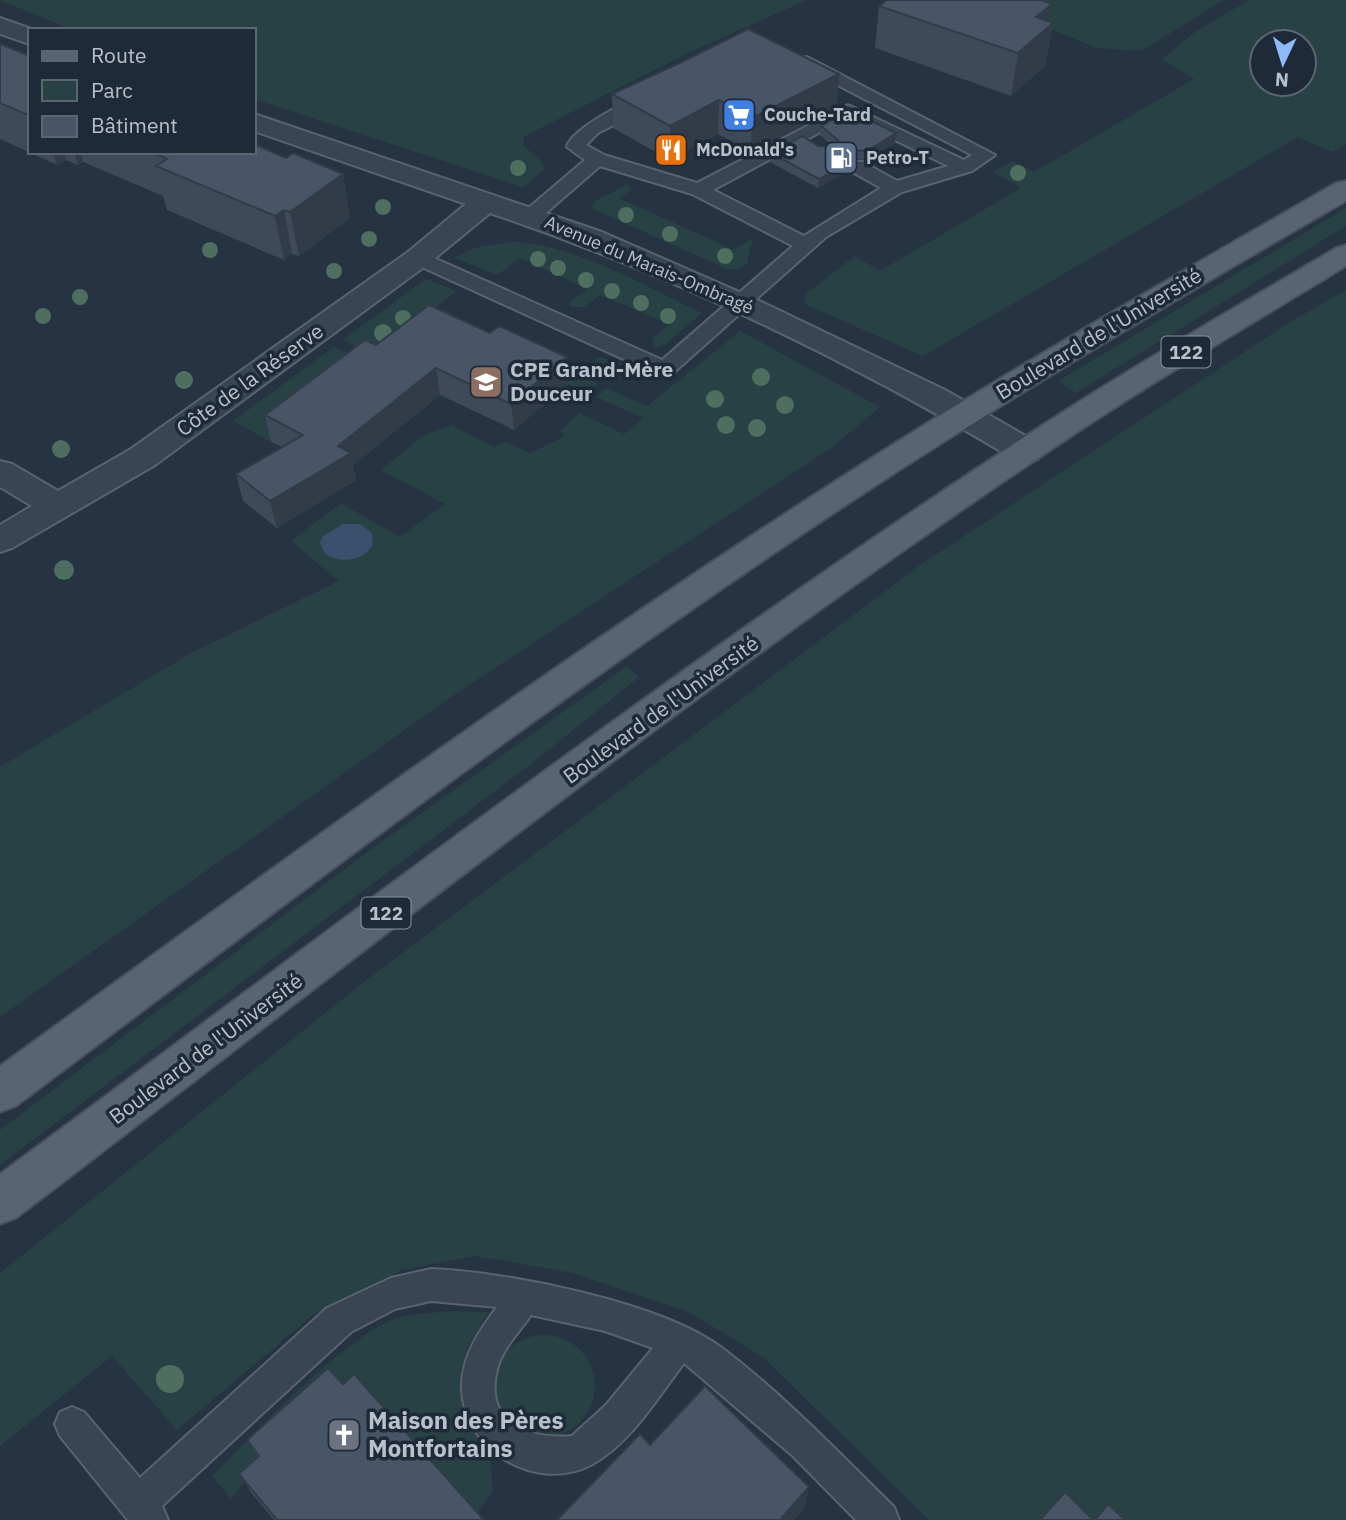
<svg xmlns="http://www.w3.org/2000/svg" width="1346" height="1520" font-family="'IBM Plex Sans',sans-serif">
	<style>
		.green { fill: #284144; fill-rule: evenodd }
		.water { fill: #3b506c }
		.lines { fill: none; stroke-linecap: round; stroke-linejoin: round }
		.service-casing { stroke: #596370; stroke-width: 4 }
		.minor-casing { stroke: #596370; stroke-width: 4 }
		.primary-casing { stroke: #444e5c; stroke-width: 4 }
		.service { fill: #3a4553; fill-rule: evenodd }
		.minor { fill: #3a4553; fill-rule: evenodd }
		.primary { fill: #586473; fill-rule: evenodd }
		.tree { fill: #4e6e60 }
		.wall { fill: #3e4959 }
		.shaded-wall { fill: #323c48 }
		.building { fill: #485567; stroke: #323c48; stroke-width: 2 }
		.labels { text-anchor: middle; stroke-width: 7; stroke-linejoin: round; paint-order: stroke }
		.far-poi-label { font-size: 18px; font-weight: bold; fill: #b8c0cc; stroke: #1f2a38; text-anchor: start }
		.far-street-label { font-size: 18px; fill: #b8c0cc; stroke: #1f2a38 }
		.shield { fill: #1f2a38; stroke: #8a93a0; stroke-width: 2 }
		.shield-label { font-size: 19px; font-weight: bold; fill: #b8c0cc }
		.street-label { font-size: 21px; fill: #b8c0cc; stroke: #1f2a38 }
		.poi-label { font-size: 21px; font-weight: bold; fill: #b8c0cc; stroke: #1f2a38; text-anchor: start }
		.near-poi-label { font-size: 24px; font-weight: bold; fill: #b8c0cc; stroke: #1f2a38; text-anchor: start }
	</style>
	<rect width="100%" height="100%" fill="#263343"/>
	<g class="green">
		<path d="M0,0H807L686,54L525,136L523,145L543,163L544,170L523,187L254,99V30H73Z"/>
		<path d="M982,0H1224L1141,51L1096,48Z"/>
		<path d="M1249,0H1346V144L1332,152L1298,137L923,356L807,305L804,299L807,293L855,256L880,271L1021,188L993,172L1012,161L1034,172L1194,79L1162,59L1195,32ZM1262,42H1304V84H1262Z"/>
		<path d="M628,184L632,189L619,198L734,250L753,238L747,264L739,269H727L591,208L595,201Z"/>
		<path d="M1346,208V226L1076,393L1058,381Z"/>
		<path d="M514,241C581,247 642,285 702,313L666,344L657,347L653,345V338L669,324L600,295L584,307H570L569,303L587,289L520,258L497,275L454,258L474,248Z"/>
		<path d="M426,279L457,291L381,349L362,350L343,340Z"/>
		<path d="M1346,290V1520H929L764,1358L689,1312L573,1273L475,1256L402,1270L313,1315L177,1430L112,1356L0,1446V1273L364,982L923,563L1290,322Z"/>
		<path d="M740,331L880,407L834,446L457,693L0,1017V767L191,653L339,581L291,541L341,503L400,537L445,504L381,470L424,435L452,425L494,447L506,442L530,453L565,436L560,431L579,413L624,434L643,418L596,397L606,388L647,406Z"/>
		<path d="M334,347L366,362L365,370L271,442L233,421Z"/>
		<path d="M519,347L577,374L598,358H605L609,362L590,380L598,384L588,393L561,381Z"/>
		<path d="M627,666L639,677L531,764L0,1165V1130L366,853Z"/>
		<path d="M455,1311L488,1312L468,1347L461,1370L464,1402L490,1451L493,1491L472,1519L260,1462L231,1499L212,1476C252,1436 350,1330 401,1317C418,1312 438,1313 455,1311Z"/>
		<circle cx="544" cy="1386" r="51"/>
	</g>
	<path class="water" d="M343,524H360L372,533L373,545C362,561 342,564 325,554L320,543L322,537Z"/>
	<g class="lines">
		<defs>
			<g id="service">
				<path d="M807,57L995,155L972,171L902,192L826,237L672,374H656L411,262L408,258L418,252L425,254L662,360L793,246L692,194L600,166L539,219H525L522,215L525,211L585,160L567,147C570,130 634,94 650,98L653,102L650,106L598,133L586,145L604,155L697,183L848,105L964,160L972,155L801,66L798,62L801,58ZM848,117L948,166L897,181L863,162H849L847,166L849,170L881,188L804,236L713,190Z"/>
				<path d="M431,1269C507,1272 661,1302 722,1348C784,1395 839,1453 894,1507L899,1520H856L793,1456L684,1363C658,1397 630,1444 591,1465C533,1494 460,1447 462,1384C463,1354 480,1330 497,1307L431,1301L395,1309L351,1332L162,1506L168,1520H128L60,1436L55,1424L60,1412L72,1407L84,1412L140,1478L327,1308L391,1278ZM531,1315L605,1331L653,1348L606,1405L572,1436C526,1440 482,1421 498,1366C503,1348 521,1330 531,1315Z"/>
			</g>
			<g id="minor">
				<path d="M0,18L34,30H30V44L0,34Z"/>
				<path d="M254,114L602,232L753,298L945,390L1038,443L1042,451L1038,459L1026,462L1014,459C849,360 672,275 490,213L428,264L155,465L12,548L0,552V525L32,506L0,487V461L12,464L58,491L131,449L408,252L466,204L254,131Z"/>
			</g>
			<g id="primary">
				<path d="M1346,181V201C1180,297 1015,394 855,499C567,689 292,899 16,1106L0,1112V1066C274,867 546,667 831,484C996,377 1166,281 1336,183Z"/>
				<path d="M1346,245V266C1255,322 1162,376 1073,435C708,677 365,952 16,1218L0,1224V1174C346,919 688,655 1049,421C1143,360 1240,305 1336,248Z"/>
			</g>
		</defs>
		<use href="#service" class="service-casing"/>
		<use href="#minor" class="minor-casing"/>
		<use href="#primary" class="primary-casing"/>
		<use href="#service" class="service"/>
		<use href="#minor" class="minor"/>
		<use href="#primary" class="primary"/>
	</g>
	<g class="tree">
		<circle cx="518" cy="168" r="8"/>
		<circle cx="1018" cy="173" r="8"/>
		<circle cx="383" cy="207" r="8"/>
		<circle cx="626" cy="215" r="8"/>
		<circle cx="670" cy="234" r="8"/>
		<circle cx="369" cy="239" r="8"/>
		<circle cx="210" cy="250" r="8"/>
		<circle cx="725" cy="256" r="8"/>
		<circle cx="538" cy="259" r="8"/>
		<circle cx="558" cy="268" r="8"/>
		<circle cx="334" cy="271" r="8"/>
		<circle cx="586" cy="280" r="8"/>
		<circle cx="612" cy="291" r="8"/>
		<circle cx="80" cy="297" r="8"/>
		<circle cx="641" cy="303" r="8"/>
		<circle cx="43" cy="316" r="8"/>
		<circle cx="668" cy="316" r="8"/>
		<circle cx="403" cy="318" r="8"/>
		<circle cx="383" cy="333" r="9"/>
		<circle cx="761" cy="377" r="9"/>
		<circle cx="184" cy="380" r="9"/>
		<circle cx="715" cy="399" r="9"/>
		<circle cx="785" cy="405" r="9"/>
		<circle cx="726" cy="425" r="9"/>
		<circle cx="757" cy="428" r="9"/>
		<circle cx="61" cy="449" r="9"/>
		<circle cx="64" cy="570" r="10"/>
		<circle cx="170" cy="1379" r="14"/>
	</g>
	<g class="wall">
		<path d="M879,6L1049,21L1053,23L1045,66L1011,96L875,48Z"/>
		<path d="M0,44L30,56V152H254L286,158L343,174L350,218L299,256L292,254L284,260L167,210L163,196L83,162L78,165L66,160L57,165L0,139Z"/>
		<path d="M612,94L837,108L751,152L718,134L670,160L613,128Z"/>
		<path d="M821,126L895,143L866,160L849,159L848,161L847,171L818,188L770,162L771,153L818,146L834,147L820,135Z"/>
		<path d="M490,333L567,357L568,384L514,430L440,395L353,465L356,480L277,528L243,501L236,474L282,447L271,442L265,415L376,345Z"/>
		<path d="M343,1384L484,1520H274L253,1495L239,1474L258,1458L247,1440Z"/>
	</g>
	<g class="shaded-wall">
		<path d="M1052,4L1048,27L1053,23L1045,66L1011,96L1018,53L1036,17Z"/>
		<path d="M839,74L837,108L751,152L752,118Z"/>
		<path d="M719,100L718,134L670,160V126Z"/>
		<path d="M896,133L895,143L866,160L867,151Z"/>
		<path d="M850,150L849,159L847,162H848L847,171L818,188L819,179L846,155Z"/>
		<path d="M53,152H64L66,160L57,165Z"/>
		<path d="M74,152H81L83,162L78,165Z"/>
		<path d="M343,174L350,218L299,256L290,212Z"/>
		<path d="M284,210L292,254L284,260L275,216Z"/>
		<path d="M567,357L568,384L514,430L511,404Z"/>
		<path d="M436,368L440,395L353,465L356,480L277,528L270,501Z"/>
		<path d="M809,1487L805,1508L794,1520H780Z"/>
	</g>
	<g class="building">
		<path d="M887,0H1041L1052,4L1036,17L1053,23L1018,53L879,6Z"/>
		<path d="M748,29L839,74L752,118L719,100L670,126L612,94L684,61Z"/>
		<path d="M0,44L30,56V116L0,103Z"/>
		<path d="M849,110L896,133L867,151L850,150L846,155L848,162L819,179L771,153L802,136L818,146L834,147L838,140L821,126Z"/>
		<path d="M254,144L286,158L293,153L343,174L290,212L284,210L275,216L156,166L167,159L152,152H254Z"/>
		<path d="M429,305L490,333L499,326L567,357L511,404L436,368L338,446L351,453L270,501L236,474L303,435L265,415L365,340L376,345Z"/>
		<path d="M328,1368L343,1384L354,1374L484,1520H277L239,1474L259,1456L247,1440Z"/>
		<path d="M705,1386L809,1487L780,1520H557L640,1434L650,1445Z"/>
		<path d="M1065,1492L1093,1520H1040Z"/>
		<path d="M1108,1504L1125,1520H1095Z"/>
	</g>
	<defs>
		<symbol id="supermarket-square" viewBox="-11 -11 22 22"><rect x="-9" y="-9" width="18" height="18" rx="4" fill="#3f7fe0" stroke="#1f2a38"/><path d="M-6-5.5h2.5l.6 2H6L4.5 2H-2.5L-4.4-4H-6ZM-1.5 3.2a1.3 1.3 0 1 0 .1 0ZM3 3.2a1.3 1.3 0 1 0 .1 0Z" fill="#fff"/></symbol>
		<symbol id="restaurant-square" viewBox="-11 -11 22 22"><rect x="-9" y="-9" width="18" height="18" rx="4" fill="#e8710a" stroke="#1f2a38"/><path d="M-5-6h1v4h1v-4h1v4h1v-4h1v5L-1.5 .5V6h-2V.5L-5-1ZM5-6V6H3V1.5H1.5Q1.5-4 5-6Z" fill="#fff"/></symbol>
		<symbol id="fuel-square" viewBox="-11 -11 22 22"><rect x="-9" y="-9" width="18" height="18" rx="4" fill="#5c6f8a" stroke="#1f2a38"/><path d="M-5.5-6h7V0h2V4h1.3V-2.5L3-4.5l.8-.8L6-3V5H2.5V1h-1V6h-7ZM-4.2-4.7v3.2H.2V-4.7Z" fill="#fff"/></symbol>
		<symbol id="school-square" viewBox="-11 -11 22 22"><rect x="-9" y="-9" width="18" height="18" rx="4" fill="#8d6e63" stroke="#1f2a38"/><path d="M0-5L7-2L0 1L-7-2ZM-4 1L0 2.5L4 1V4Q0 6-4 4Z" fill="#fff"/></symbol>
		<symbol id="church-square" viewBox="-11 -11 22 22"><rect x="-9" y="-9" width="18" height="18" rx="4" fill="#6b7280" stroke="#1f2a38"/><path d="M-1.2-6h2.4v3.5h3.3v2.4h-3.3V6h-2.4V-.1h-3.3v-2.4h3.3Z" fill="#fff"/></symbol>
	</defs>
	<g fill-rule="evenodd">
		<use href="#supermarket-square" x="720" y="96" width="38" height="38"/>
		<use href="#restaurant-square" x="652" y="131" width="38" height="38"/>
		<use href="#fuel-square" x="822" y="139" width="38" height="38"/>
		<use href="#school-square" x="467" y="363" width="38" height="38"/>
		<use href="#church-square" x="325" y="1416" width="38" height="38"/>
	</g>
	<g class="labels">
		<g class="far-poi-label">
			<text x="764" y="121">Couche-Tard</text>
			<text x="696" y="156">McDonald's</text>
			<text x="866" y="164">Petro-T</text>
		</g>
		<g class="far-street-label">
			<text transform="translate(649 265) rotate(23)" y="6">Avenue du Marais-Ombragé</text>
		</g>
		<g class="shield">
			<rect x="1161.5" y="336.5" width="49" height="31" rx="5"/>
			<rect x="361.5" y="897.5" width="49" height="31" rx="5"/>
		</g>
		<g class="shield-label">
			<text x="1186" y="359">122</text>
			<text x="386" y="920">122</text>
		</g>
		<g class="street-label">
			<text transform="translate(1099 334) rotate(-31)" y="7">Boulevard de l'Université</text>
			<text transform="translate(250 380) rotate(-36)" y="7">Côte de la Réserve</text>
			<text transform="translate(661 710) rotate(-36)" y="7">Boulevard de l'Université</text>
			<text transform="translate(206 1049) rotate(-37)" y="7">Boulevard de l'Université</text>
		</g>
		<g class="poi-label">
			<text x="510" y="377">CPE Grand-Mère<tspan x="510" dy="24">Douceur</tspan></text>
		</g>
		<g class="near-poi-label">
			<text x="368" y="1429">Maison des Pères<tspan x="368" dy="28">Montfortains</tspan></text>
		</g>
	</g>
	<rect x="28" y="28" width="228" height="126" fill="#1f2a38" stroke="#5c6673" stroke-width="2"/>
	<rect x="42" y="51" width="35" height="10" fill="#586473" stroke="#5c6673" stroke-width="2"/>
	<text x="91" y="63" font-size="21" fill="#b8c0cc">Route</text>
	<rect x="42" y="80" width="35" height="21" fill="#284144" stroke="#5c6673" stroke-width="2"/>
	<text x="91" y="98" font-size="21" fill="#b8c0cc">Parc</text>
	<rect x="42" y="116" width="35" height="21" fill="#485567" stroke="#5c6673" stroke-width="2"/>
	<text x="91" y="133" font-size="21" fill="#b8c0cc">Bâtiment</text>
	<g transform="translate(1283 63) rotate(184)"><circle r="33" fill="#1f2a38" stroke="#5c6673" stroke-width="2"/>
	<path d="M0-5L12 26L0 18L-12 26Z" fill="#8eb9fb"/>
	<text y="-10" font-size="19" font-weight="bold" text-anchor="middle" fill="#b8c0cc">N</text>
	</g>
</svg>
